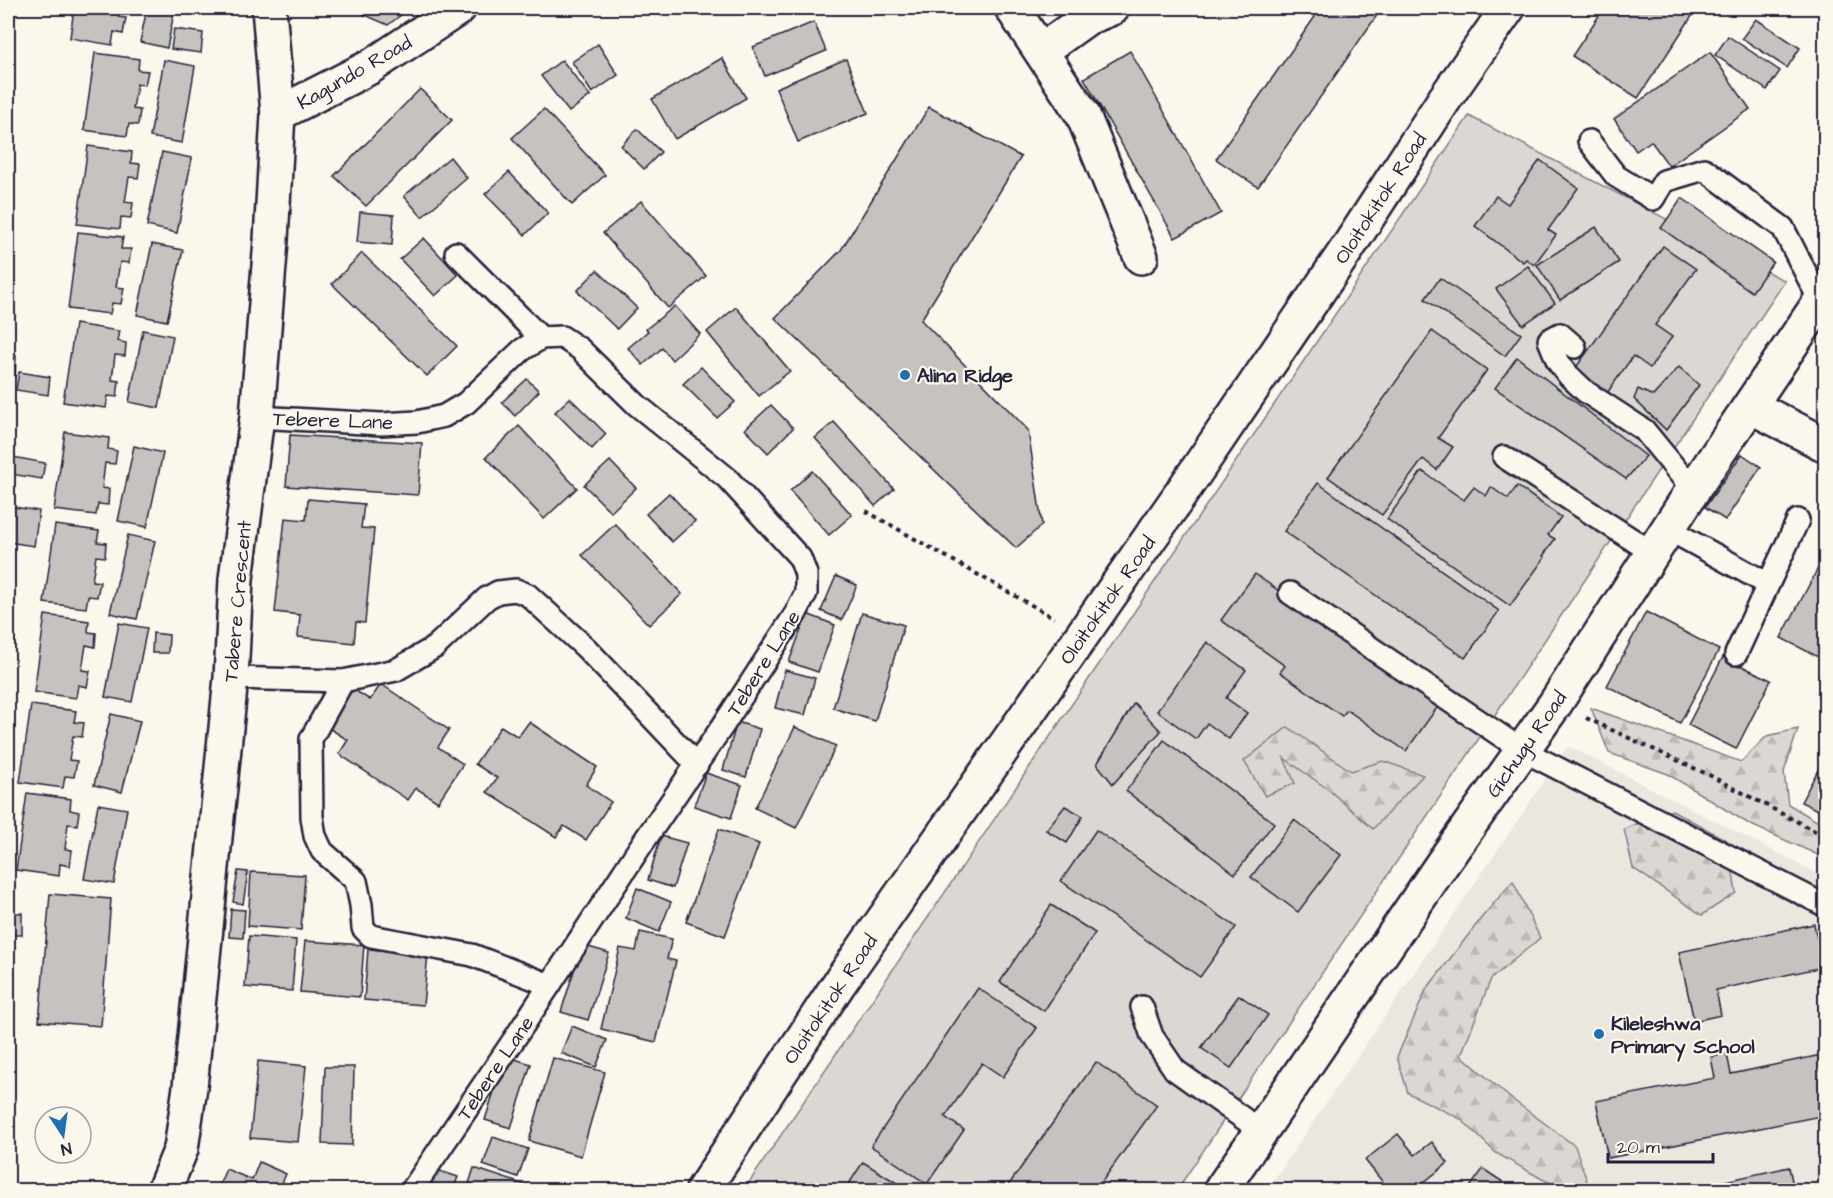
<svg xmlns="http://www.w3.org/2000/svg" width="1833" height="1198" font-family="'Architects Daughter',sans-serif">
	<style>
		.built { fill: #ebe7df }
		.grass { fill: #dbd8d3; stroke: #7e7d87; stroke-width: 1.5 }
		.forest { fill: url(#forest-firs); stroke: #7e7d87; stroke-width: 1.5 }
		.building { fill: #c6c2c0; stroke: #22223b; stroke-width: 1.5 }
		.lines { fill: none; stroke-linecap: round; stroke-linejoin: round }
		.service-casing { stroke: #22223b; stroke-width: 26 }
		.minor-casing { stroke: #22223b; stroke-width: 38 }
		.secondary-casing { stroke: #22223b; stroke-width: 38 }
		.path { stroke: #22223b; stroke-width: 4; stroke-dasharray: 4.5 4.5; stroke-linecap: butt }
		.service { stroke: #fbf7ec; stroke-width: 21 }
		.minor { stroke: #fbf7ec; stroke-width: 33 }
		.secondary { stroke: #fbf7ec; stroke-width: 33 }
		.poi-dot { fill: #1f6fb2; stroke: #fbf7ec; stroke-width: 2 }
		.labels { text-anchor: middle; stroke-width: 4.5; stroke-linejoin: round; paint-order: stroke }
		.street-label { font-size: 20px; fill: #22223b; stroke: #fbf7ec }
		.poi-label { font-size: 20px; font-weight: bold; fill: #22223b; stroke: #fbf7ec; text-anchor: start }
	</style>
	<defs>
		<pattern id="forest-firs" width="22" height="20" patternUnits="userSpaceOnUse" patternTransform="scale(1.5)"><rect width="22" height="20" fill="#dbd8d3"/><path d="M5 1l3.5 6h-7zM16 11l3.5 6h-7z" fill="#bcb9b6"/></pattern>
	</defs>
	<rect width="100%" height="100%" fill="#fbf7ec"/>
	<filter id="ink" filterUnits="userSpaceOnUse"><feTurbulence type="fractalNoise" baseFrequency=".0167" numOctaves="2"/><feDisplacementMap in="SourceGraphic" scale="12" xChannelSelector="R" yChannelSelector="G"/><feConvolveMatrix kernelMatrix="1 2 1 2 8 2 1 2 1" color-interpolation-filters="sRGB"/></filter>
	<g filter="url(#ink)">
		<path class="built" d="M1568,746L1825,877V1190H1267Z"/>
		<path class="grass" d="M1469,116L1785,281L1177,1190H744Z"/>
		<g class="forest">
			<path d="M1591,708L1741,762L1767,736L1798,729L1784,772L1788,804L1825,826V858L1749,824L1668,774L1609,753Z"/>
			<path d="M1288,727L1351,771L1383,761L1423,775L1373,829L1329,790L1284,758L1295,783L1265,796L1244,761Z"/>
			<path d="M1672,810L1728,841L1736,893L1702,915L1633,868L1624,829Z"/>
			<path d="M1513,881L1540,938L1491,979L1461,1055L1509,1097L1575,1146L1590,1190H1569L1544,1180L1496,1153L1461,1119L1408,1093L1397,1057L1426,990L1483,916Z"/>
		</g>
		<g class="building">
			<path d="M74,8H120L118,17L126,18L123,34L114,32L112,45L70,38Z"/>
			<path d="M147,8H175L167,48L140,42Z"/>
			<path d="M349,8H410L388,25Z"/>
			<path d="M1321,8H1382L1258,187L1216,159Z"/>
			<path d="M1604,8H1692L1696,10L1638,98L1572,56Z"/>
			<path d="M1756,19L1800,48L1787,68L1742,38Z"/>
			<path d="M814,22L826,51L765,76L753,47Z"/>
			<path d="M174,29L203,33L201,53L171,49Z"/>
			<path d="M1728,36L1780,71L1767,90L1715,55Z"/>
			<path d="M598,44L618,75L592,93L572,62Z"/>
			<path d="M1130,51L1221,213L1175,238L1084,78Z"/>
			<path d="M1710,52L1750,109L1669,166L1651,141L1636,151L1614,119Z"/>
			<path d="M95,53L139,59L138,70L148,71L145,85L137,84L133,109L140,110L138,125L129,124L127,136L84,130Z"/>
			<path d="M722,58L746,98L675,139L652,99Z"/>
			<path d="M846,59L868,113L798,142L776,88Z"/>
			<path d="M164,60L195,66L182,143L150,137Z"/>
			<path d="M562,60L590,96L569,112L541,76Z"/>
			<path d="M420,89L452,120L366,206L334,176Z"/>
			<path d="M929,107L1021,157L921,320L1028,430L1042,525L1016,548L775,318L841,250Z"/>
			<path d="M544,109L605,175L572,205L512,138Z"/>
			<path d="M637,129L661,152L644,169L621,146Z"/>
			<path d="M88,146L132,152L131,163L140,164L138,178L129,177L125,202L133,203L131,218L121,217L120,229L77,224Z"/>
			<path d="M162,152L192,158L177,233L147,226Z"/>
			<path d="M450,157L467,178L422,217L404,196Z"/>
			<path d="M1540,160L1578,188L1548,230L1556,235L1534,265L1526,259L1523,262L1475,226L1496,196L1508,204Z"/>
			<path d="M509,172L548,213L525,235L485,194Z"/>
			<path d="M1682,198L1773,262L1752,292L1661,228Z"/>
			<path d="M641,201L706,276L668,308L603,233Z"/>
			<path d="M360,212L394,215L392,245L357,242Z"/>
			<path d="M1596,227L1619,262L1560,300L1537,265Z"/>
			<path d="M78,232L123,237L121,249H131L129,263L120,262L116,287L124,288L121,304L112,303L110,314L68,309Z"/>
			<path d="M424,238L458,275L435,296L400,259Z"/>
			<path d="M152,244L183,250L167,321L137,315Z"/>
			<path d="M1663,246L1696,269L1655,325L1672,337L1650,368L1633,356L1605,396L1572,373Z"/>
			<path d="M362,253L457,346L427,376L332,284Z"/>
			<path d="M1528,266L1555,303L1523,325L1496,289Z"/>
			<path d="M597,270L637,308L617,329L577,291Z"/>
			<path d="M1440,278L1521,334L1505,356L1425,299Z"/>
			<path d="M675,306L700,334L672,360L662,348L643,365L628,348L648,331L646,329Z"/>
			<path d="M736,307L790,371L759,396L707,332Z"/>
			<path d="M75,324L119,331L117,341L126,343L125,356L115,355L112,380L119,381L117,397L108,396L106,408L63,402Z"/>
			<path d="M143,330L173,336L159,408L129,402Z"/>
			<path d="M1432,331L1487,370L1438,438L1453,447L1437,470L1423,459L1382,515L1328,477Z"/>
			<path d="M8,355L16,356L15,376H8Z"/>
			<path d="M1517,357L1646,456L1626,479L1495,388Z"/>
			<path d="M701,367L735,402L717,418L683,384Z"/>
			<path d="M1679,367L1699,385L1666,430L1634,399L1638,389L1653,396Z"/>
			<path d="M19,372L50,377L48,395L16,390Z"/>
			<path d="M527,379L539,391L515,416L502,402Z"/>
			<path d="M570,398L606,434L592,449L555,412Z"/>
			<path d="M771,405L793,428L768,453L745,429Z"/>
			<path d="M834,422L894,489L875,506L815,438Z"/>
			<path d="M519,426L577,488L544,519L486,457Z"/>
			<path d="M65,432L109,438L108,449L117,451L115,464L105,463L102,488L109,489L108,505L98,504L96,515L54,510Z"/>
			<path d="M290,435L422,443L418,495L286,486Z"/>
			<path d="M134,446L163,453L147,527L118,521Z"/>
			<path d="M1742,454L1761,467L1725,520L1705,507Z"/>
			<path d="M13,457L45,463L42,479L10,474Z"/>
			<path d="M610,461L636,488L611,512L584,485Z"/>
			<path d="M812,471L852,515L829,535L790,491Z"/>
			<path d="M1422,471L1464,500L1474,487L1486,496L1491,487L1508,499L1517,486L1561,517L1548,535L1555,539L1543,556L1545,557L1510,606L1387,519Z"/>
			<path d="M1318,483L1499,611L1465,658L1284,531Z"/>
			<path d="M669,493L695,521L672,542L646,514Z"/>
			<path d="M308,499L364,504L361,528L374,529L365,623L356,622L354,643L298,637L300,615L275,612L285,518L306,520Z"/>
			<path d="M8,506L39,511L34,546L8,542Z"/>
			<path d="M615,524L682,594L649,625L582,555Z"/>
			<path d="M55,525L99,531L97,542L106,543L105,557L96,556L92,581L100,582L97,597L88,596L86,608L44,603Z"/>
			<path d="M128,535L155,541L137,619L110,613Z"/>
			<path d="M1826,553V661L1781,638Z"/>
			<path d="M1255,574L1439,705L1406,751L1347,710L1342,716L1280,672L1285,666L1221,620Z"/>
			<path d="M836,576L857,585L842,620L821,611Z"/>
			<path d="M1646,612L1719,650L1680,723L1607,686Z"/>
			<path d="M862,613L904,625L875,721L833,708Z"/>
			<path d="M807,614L835,625L818,672L789,662Z"/>
			<path d="M45,615L89,621L88,632L96,633L95,647L86,645L82,670L90,671L87,687L78,685L76,698L34,692Z"/>
			<path d="M119,623L147,628L132,702L105,697Z"/>
			<path d="M153,633L169,635L168,653H152Z"/>
			<path d="M1207,642L1246,670L1226,698L1247,713L1229,739L1207,723L1196,739L1157,711Z"/>
			<path d="M1723,657L1771,680L1736,749L1688,725Z"/>
			<path d="M785,670L815,678L805,715L775,708Z"/>
			<path d="M381,684L449,730L438,747L463,764L438,802L416,788L408,800L339,754L348,740L327,727L353,689L370,700Z"/>
			<path d="M1134,703L1161,731L1113,784L1097,764Z"/>
			<path d="M31,705L76,711L74,722L84,723L82,737L73,736L69,760L77,761L74,777L65,776L63,788L20,782Z"/>
			<path d="M111,714L140,721L122,792L94,785Z"/>
			<path d="M529,722L597,767L586,785L611,802L586,840L564,826L556,837L487,792L497,778L475,764L501,726L518,737Z"/>
			<path d="M737,722L760,729L746,777L723,770Z"/>
			<path d="M795,727L836,746L796,828L755,808Z"/>
			<path d="M1164,740L1274,823L1235,874L1126,791Z"/>
			<path d="M1826,755V814L1801,802Z"/>
			<path d="M706,773L742,785L731,818L694,806Z"/>
			<path d="M27,793L71,799L70,810L79,812L77,825L68,824L65,849L72,850L70,866L60,864L59,876L16,870Z"/>
			<path d="M98,804L127,809L114,884L84,879Z"/>
			<path d="M1065,806L1083,816L1067,843L1046,830Z"/>
			<path d="M1294,820L1341,855L1298,912L1251,877Z"/>
			<path d="M719,829L759,844L725,936L686,922Z"/>
			<path d="M1096,830L1236,927L1200,977L1061,881Z"/>
			<path d="M661,836L687,843L673,888L648,880Z"/>
			<path d="M238,871L248,872L243,904L233,902Z"/>
			<path d="M251,872L305,875L301,930L248,926Z"/>
			<path d="M637,888L671,902L659,932L626,918Z"/>
			<path d="M50,894L111,899L101,1026L39,1021Z"/>
			<path d="M1051,905L1095,933L1044,1011L1000,982Z"/>
			<path d="M231,909L245,910L243,938L229,937Z"/>
			<rect x="9" y="913" width="13" height="22"/>
			<path d="M1814,924L1823,967L1716,990L1721,1015L1694,1021L1679,952Z"/>
			<path d="M640,932L672,939L667,959L676,961L656,1042L601,1029L620,948L636,951Z"/>
			<path d="M249,936L296,940L292,991L245,987Z"/>
			<path d="M305,941L364,945L360,997L300,992Z"/>
			<path d="M582,945L609,953L588,1020L561,1012Z"/>
			<path d="M368,949L428,954L423,1005L364,1000Z"/>
			<path d="M978,988L1037,1028L1003,1077L982,1063L945,1117L964,1130L927,1184L871,1146Z"/>
			<path d="M1239,995L1268,1015L1231,1068L1201,1048Z"/>
			<path d="M572,1026L607,1040L596,1067L561,1053Z"/>
			<path d="M1727,1054L1731,1074L1826,1054V1115L1608,1158L1596,1101L1715,1078L1711,1057Z"/>
			<path d="M505,1056L531,1064L511,1128L485,1120Z"/>
			<path d="M553,1058L605,1072L581,1156L529,1141Z"/>
			<path d="M258,1061L306,1066L298,1142L250,1138Z"/>
			<path d="M1096,1062L1157,1105L1096,1190H1005Z"/>
			<path d="M325,1067H354L352,1145L322,1144Z"/>
			<path d="M1398,1134L1415,1155L1432,1142L1448,1163L1414,1190H1389L1365,1160Z"/>
			<path d="M493,1137L528,1149L518,1177L483,1165Z"/>
			<path d="M259,1162L286,1174L279,1190H217L226,1169L252,1180Z"/>
			<path d="M863,1162L908,1190H845Z"/>
			<path d="M1789,1167L1794,1190H1708L1707,1185Z"/>
			<path d="M474,1168L534,1188L533,1190H467Z"/>
			<path d="M434,1169L458,1177L453,1190H427Z"/>
			<path d="M1483,1169L1503,1182L1497,1190H1468Z"/>
		</g>
		<g class="lines">
			<defs>
				<g id="service">
					<path d="M1589,141L1616,176L1653,199L1664,181L1704,169L1783,228L1820,301"/>
					<path d="M456,253L541,338"/>
					<path d="M1575,347L1560,334L1549,340L1558,362L1569,376L1586,392L1644,430L1693,490"/>
					<path d="M257,417L381,424L417,422L444,416L466,403L522,350L541,338L562,337L580,349L637,405L727,478L800,558L806,574V593L796,613L724,724L640,847L517,1035L412,1190"/>
					<path d="M1504,457L1653,553"/>
					<path d="M1668,529L1768,584"/>
					<path d="M1290,593L1522,750L1826,906"/>
					<path d="M1736,654L1798,520"/>
					<path d="M231,678L343,681L396,670L435,647L487,598L498,592L516,590L528,595L586,648L697,765"/>
					<path d="M343,681L311,739L312,817L315,836L322,851L356,881L361,905L363,928L371,936L472,955L550,985"/>
					<path d="M1142,1007L1152,1036L1175,1070L1261,1131"/>
				</g>
				<g id="minor">
					<path d="M1012,8L1083,115L1141,257"/>
					<path d="M1041,51L1087,18L1112,8"/>
					<path d="M278,114L370,67L459,8"/>
					<path d="M1750,406L1826,445"/>
					<path d="M164,1190L181,1149L190,1087L231,678L236,579L257,417L271,240L278,114L269,8"/>
					<path d="M1221,1190L1442,864L1555,704L1693,490L1826,293"/>
				</g>
				<path id="secondary" d="M703,1190L838,985L1180,495L1347,249L1444,100L1508,8"/>
			</defs>
			<use href="#service" class="service-casing"/>
			<use href="#minor" class="minor-casing"/>
			<use href="#secondary" class="secondary-casing"/>
			<g class="path">
				<path d="M866,511L1054,618"/>
				<path d="M1586,718L1709,775L1826,837"/>
			</g>
			<use href="#service" class="service"/>
			<use href="#minor" class="minor"/>
			<use href="#secondary" class="secondary"/>
		</g>
	</g>
	<g class="poi-dot">
		<circle cx="905" cy="375" r="6"/>
		<circle cx="1599" cy="1034" r="6"/>
	</g>
	<g class="labels">
		<g class="street-label">
			<text transform="translate(354 72) rotate(-30)" y="7">Kagundo Road</text>
			<text transform="translate(1380 198) rotate(-57)" y="7">Oloitokitok Road</text>
			<text transform="translate(333 420) rotate(2)" y="7">Tebere Lane</text>
			<text transform="translate(1107 600) rotate(-55)" y="7">Oloitokitok Road</text>
			<text transform="translate(237 601) rotate(-85)" y="7">Tabere Crescent</text>
			<text transform="translate(763 663) rotate(-58)" y="7">Tebere Lane</text>
			<text transform="translate(1526 744) rotate(-55)" y="7">Gichugu Road</text>
			<text transform="translate(830 999) rotate(-56)" y="7">Oloitokitok Road</text>
			<text transform="translate(495 1068) rotate(-56)" y="7">Tebere Lane</text>
		</g>
		<g class="poi-label">
			<text x="917" y="382">Alina Ridge</text>
			<text x="1611" y="1030">Kileleshwa<tspan x="1611" dy="23">Primary School</tspan></text>
		</g>
	</g>
	<rect width="1833" height="1198" fill="none" stroke="#fbf7ec" stroke-width="30"/>
	<rect x="15" y="15" width="1803" height="1168" fill="none" stroke="#22223b" stroke-width="2" filter="url(#ink)"/>
	<g transform="translate(63 1135) rotate(167)"><circle r="28" fill="#fbf7ec" stroke="#a4a2a5" stroke-width="1.5"/>
	<path d="M0-4.5L10 22L0 15L-10 22Z" fill="#1f6fb2"/>
	<text y="-9" font-size="16" font-weight="bold" text-anchor="middle" fill="#22223b">N</text>
	</g>
	<path d="M1608 1153v9h105v-9" fill="none" stroke="#22223b" stroke-width="3"/>
	<text x="1617" y="1153" font-size="18" fill="#22223b" stroke="#fbf7ec" stroke-width="4.5" paint-order="stroke">20 m</text>
</svg>
